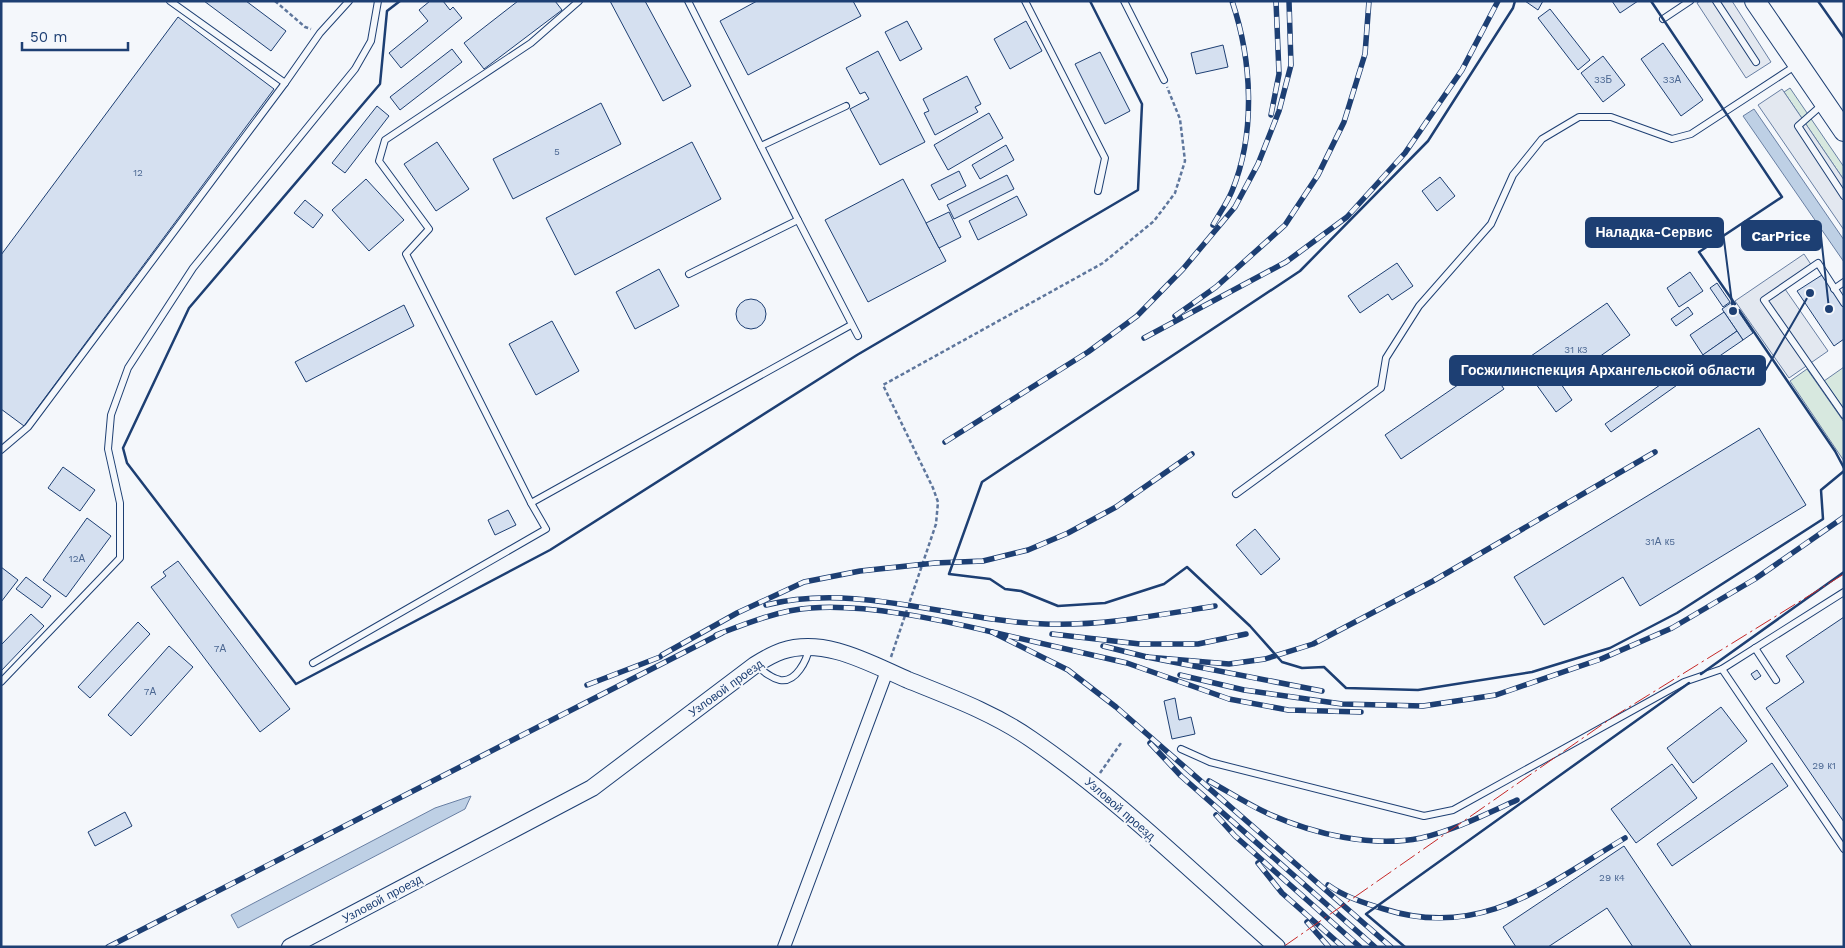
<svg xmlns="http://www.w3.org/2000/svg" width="1845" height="948" font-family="'Work Sans',sans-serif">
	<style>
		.green { fill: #d7e8df; stroke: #687fa3 }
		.parking { fill: #e3e8f0; stroke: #687fa3 }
		.water { fill: #bed0e5; stroke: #687fa3 }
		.building { fill: #d5e0f0; stroke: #1d3f73 }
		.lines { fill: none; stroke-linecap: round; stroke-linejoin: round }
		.service-casing { stroke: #1d3f73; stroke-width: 8 }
		.minor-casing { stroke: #1d3f73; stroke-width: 14 }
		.tertiary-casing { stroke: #1d3f73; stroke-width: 18 }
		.primary-casing { stroke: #1d3f73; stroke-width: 22 }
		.path { stroke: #5e769c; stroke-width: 2.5; stroke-dasharray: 4 2.5; stroke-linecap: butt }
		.service { stroke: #f4f7fb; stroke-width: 6 }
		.minor { stroke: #f4f7fb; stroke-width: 12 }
		.tertiary { stroke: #f4f7fb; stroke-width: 16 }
		.primary { stroke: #f4f7fb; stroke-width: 20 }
		.rail-casing { stroke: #1d3f73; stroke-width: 5.5 }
		.rail { stroke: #f4f7fb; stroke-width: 4; stroke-dasharray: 11; stroke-linecap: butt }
		.wall { stroke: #1d3f73; stroke-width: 2.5 }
		.power { stroke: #c62828; stroke-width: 1; stroke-dasharray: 18 4 2.5 4; stroke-linecap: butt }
		.labels { text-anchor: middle; stroke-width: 4; stroke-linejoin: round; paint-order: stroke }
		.number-label { font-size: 10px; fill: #4b6792 }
		.street-label { font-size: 12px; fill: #1d3f73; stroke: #f4f7fb }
		.leader { fill: none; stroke: #1d3f73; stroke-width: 2 }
		.callout-dot { fill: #1d3f73; stroke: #f4f7fb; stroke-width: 2 }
		.callout { fill: #1d3f73; stroke: #1d3f73; stroke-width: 2 }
		.callout-label { font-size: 14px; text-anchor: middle; font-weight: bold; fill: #fff }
	</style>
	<rect width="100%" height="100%" fill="#f4f7fb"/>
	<g class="green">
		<path d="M1790,88L1844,167V180L1784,92Z"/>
		<path d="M1844,367V409L1824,381Z"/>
		<path d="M1807,369L1844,422V461L1790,381Z"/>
	</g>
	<g class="parking">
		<path d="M1700,1H1732L1771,62L1746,78L1697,3Z"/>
		<path d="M1782,89L1844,180V230L1758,105Z"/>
		<path d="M1804,254L1814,269L1785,289L1828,351L1789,378L1735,301Z"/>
	</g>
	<g class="water">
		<path d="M1754,109L1844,240V262L1743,116Z"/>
		<path d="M471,796L465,809L238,928L231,915L435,808Z"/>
	</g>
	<g class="building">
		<path d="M204,1H246L286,31L271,51Z"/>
		<path d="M430,1H443L450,10L453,7L462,18L401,68L389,53L428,21L419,10Z"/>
		<path d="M518,1H555L562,10L484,69L464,43Z"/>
		<path d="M610,1H645L691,86L663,101Z"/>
		<path d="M757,1H853L861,16L748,75L720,21Z"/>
		<path d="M1525,1H1543L1538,10Z"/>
		<path d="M1612,1H1638L1620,13Z"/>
		<path d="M1550,9L1590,60L1578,70L1538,18Z"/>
		<path d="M178,17L274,89L24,426L1,409V255Z"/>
		<path d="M907,21L922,49L900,61L885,32Z"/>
		<path d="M1026,21L1042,51L1010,69L994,39Z"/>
		<path d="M1663,43L1703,100L1681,116L1641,59Z"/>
		<path d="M1223,45L1228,67L1196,74L1191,53Z"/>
		<path d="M452,49L462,62L400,110L390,97Z"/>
		<path d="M878,51L925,142L880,165L850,109L869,99L865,92L860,94L846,68Z"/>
		<path d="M1100,52L1130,111L1105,124L1075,64Z"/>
		<path d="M1603,56L1625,85L1603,102L1581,73Z"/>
		<path d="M967,76L981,104L975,107L978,112L935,135L924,113L929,111L923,99Z"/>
		<path d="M601,103L621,144L513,199L493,159Z"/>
		<path d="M377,106L389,116L345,173L332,163Z"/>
		<path d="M989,113L1003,138L948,170L934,145Z"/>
		<path d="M437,142L469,189L436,211L404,164Z"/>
		<path d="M692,142L721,199L575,275L546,218Z"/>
		<path d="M1006,145L1014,160L980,179L972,165Z"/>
		<path d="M959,171L966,186L939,200L931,185Z"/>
		<path d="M1007,175L1014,189L954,219L947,205Z"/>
		<path d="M1440,177L1455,196L1437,211L1422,191Z"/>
		<path d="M366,179L404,220L369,251L332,210Z"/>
		<path d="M903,179L946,261L868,302L825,220Z"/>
		<path d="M1017,196L1027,215L978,240L969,221Z"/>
		<path d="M305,200L323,215L313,228L294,213Z"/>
		<path d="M949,212L961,237L939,248L926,223Z"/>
		<path d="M1397,263L1413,286L1392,300L1388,294L1360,313L1348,296Z"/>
		<path d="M659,269L679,306L635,329L616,292Z"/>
		<path d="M1690,272L1703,291L1679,307L1667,288Z"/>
		<path d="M1822,275L1844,308V339L1834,346L1797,291Z"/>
		<path d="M1717,283L1730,302L1723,307L1710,288Z"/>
		<circle cx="751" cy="314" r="15"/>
		<path d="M1732,302L1753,333L1743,340L1722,309Z"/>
		<path d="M1607,303L1630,335L1561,384L1572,400L1556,412L1521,363Z"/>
		<path d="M404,305L414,326L306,382L295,362Z"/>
		<path d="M1688,307L1693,314L1676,326L1671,319Z"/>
		<path d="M1724,312L1737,331L1703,355L1690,335Z"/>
		<path d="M552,321L579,371L536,395L509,344Z"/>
		<path d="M1737,331L1743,340L1680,383L1674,375Z"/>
		<path d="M1487,365L1504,389L1401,459L1385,435Z"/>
		<path d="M1674,375L1680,383L1611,432L1605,424Z"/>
		<path d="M1759,428L1806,505L1640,606L1623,577L1544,625L1514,577Z"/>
		<path d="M63,467L95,490L80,511L48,488Z"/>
		<path d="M508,510L516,525L495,535L488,520Z"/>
		<path d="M87,518L111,536L66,597L43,580Z"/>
		<path d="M1255,529L1280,559L1261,575L1236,545Z"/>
		<path d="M178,561L290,709L260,732L151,587L166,576L163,572Z"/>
		<path d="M1,567L18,580L1,602Z"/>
		<path d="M26,577L51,596L42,608L16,589Z"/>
		<path d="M31,614L44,626L1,671V645Z"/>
		<path d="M1844,617V822L1766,708L1804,682L1786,656Z"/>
		<path d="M138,622L150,634L90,698L78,687Z"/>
		<path d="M169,646L193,667L131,736L108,715Z"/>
		<path d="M1757,670L1761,676L1755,680L1751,674Z"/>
		<path d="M1175,698L1179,720L1191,717L1195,734L1172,739L1164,701Z"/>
		<path d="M1721,707L1747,741L1693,783L1667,748Z"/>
		<path d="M1772,763L1788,786L1672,866L1657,844Z"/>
		<path d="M1672,764L1697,798L1636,843L1611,809Z"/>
		<path d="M125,812L132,826L95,846L88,832Z"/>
		<path d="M1624,846L1692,947H1633L1607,908L1548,947H1516L1503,927Z"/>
	</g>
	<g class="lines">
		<defs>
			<g id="service">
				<path d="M170,1L285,83L320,33L349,1"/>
				<path d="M579,1L531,43L385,140L379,161L429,229L406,254L531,503L851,325"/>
				<path d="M688,1L798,220L689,274"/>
				<path d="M1025,1L1105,158L1098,191"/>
				<path d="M1124,1L1164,80"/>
				<path d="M1716,1L1756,62"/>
				<path d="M1663,19L1690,1"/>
				<path d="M1823,104L1798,126L1844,196"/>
				<path d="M761,146L846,106"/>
				<path d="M798,220L858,336"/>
				<path d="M1834,289L1844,282"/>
				<path d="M1844,303L1818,263L1764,300L1844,415"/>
				<path d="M1,450L28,427L285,83"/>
				<path d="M1236,494L1381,388L1386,358L1419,306L1491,224L1513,175L1542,139L1579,117H1611L1672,139L1691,134L1795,66"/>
				<path d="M1755,648L1776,680"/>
				<path d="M313,663L546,529L531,503"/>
				<path d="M757,666C764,672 771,678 780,680C796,683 807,660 809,648"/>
				<path d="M1722,669L1844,849"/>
				<path d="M1,682L120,558V503L108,449L111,415L128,368L193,268L355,69L371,41L378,1"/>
				<path d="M1181,749L1210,762L1424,816L1453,810L1684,682L1722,669L1844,592"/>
			</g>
			<path id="minor" d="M784,947L887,671"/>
			<path id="tertiary" d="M290,947L592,788L755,665C763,660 773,654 782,651C825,637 869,663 908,680C950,697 994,713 1031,739C1119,799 1197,877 1277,947"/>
			<path id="primary" d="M1755,1L1844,131"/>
		</defs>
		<use href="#service" class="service-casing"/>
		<use href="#minor" class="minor-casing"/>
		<use href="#tertiary" class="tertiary-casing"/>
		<use href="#primary" class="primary-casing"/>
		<g class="path">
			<path d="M275,1L305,27L311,29"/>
			<path d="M891,657L936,524L938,502L933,488L883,385L1103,263L1154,221L1175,193L1185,161L1180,119L1167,87"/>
			<path d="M1100,773L1121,743"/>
		</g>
		<use href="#service" class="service"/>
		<use href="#minor" class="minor"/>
		<use href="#tertiary" class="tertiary"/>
		<use href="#primary" class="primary"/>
		<defs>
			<g id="rail">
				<path d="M1271,115L1279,74L1276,1"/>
				<path d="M1213,225C1219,214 1227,203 1232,191C1256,133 1252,60 1232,1"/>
				<path d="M1175,316L1216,287L1285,225L1318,175L1344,122L1365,54L1369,1"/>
				<path d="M1144,338L1286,262L1347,217L1405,153L1462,70L1498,1"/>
				<path d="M945,442L1088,352L1137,316L1183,269L1235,207L1258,164L1279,111L1291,65L1289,1"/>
				<path d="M766,605C858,582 953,621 1045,624C1102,626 1159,615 1215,606"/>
				<path d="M1052,634L1140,644H1198L1246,634"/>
				<path d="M716,635C745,624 779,610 811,608C866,604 937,619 992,632"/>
				<path d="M1103,646L1147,657"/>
				<path d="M662,655L737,613L804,582L860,571L935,563L983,561L1028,550L1068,533L1116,507L1192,454"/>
				<path d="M1180,675L1244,690L1342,704L1423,706L1496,695L1601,659L1672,628L1755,579L1844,517"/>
				<path d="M587,685L660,657"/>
				<path d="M1322,691L1147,657L1229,664L1265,659L1313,644L1433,581L1655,452"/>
				<path d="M1361,712L1288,710L1229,699L1127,663L992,632L1068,670L1116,707L1391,947"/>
				<path d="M1150,743L1181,776L1375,947"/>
				<path d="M1209,781C1229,792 1249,805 1269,814C1314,834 1372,848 1421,838C1455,830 1486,814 1517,800"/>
				<path d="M1216,815L1235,836L1360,947"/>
				<path d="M1258,863L1282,893L1343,947"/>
				<path d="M1328,885C1345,897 1364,903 1384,909C1481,940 1546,885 1625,838"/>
				<path d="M1307,922L1329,947"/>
				<path d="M108,947L722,633"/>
			</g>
		</defs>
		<use href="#rail" class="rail-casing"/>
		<use href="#rail" class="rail"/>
		<g class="wall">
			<path d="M400,1L387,11L380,84L189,308L123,448L127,463L296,684L550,550L857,355L1138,190L1142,104L1090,1"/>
			<path d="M1515,1L1513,8L1428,141L1300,271L982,482L949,574L990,579L1005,589L1021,591L1058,606L1105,603L1164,584L1187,567L1250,626L1282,662L1302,668L1324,667L1346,688L1418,690L1532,672L1610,648L1677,613L1823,519L1821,490L1844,471"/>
			<path d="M1651,1L1782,197L1699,252L1735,304"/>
			<path d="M1818,1L1844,38"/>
			<path d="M1739,310L1835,451L1844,468"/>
			<path d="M1701,674L1844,572"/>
			<path d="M1405,947L1366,914L1689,683"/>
		</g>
		<path class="power" d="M1283,947L1613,717L1844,574"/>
	</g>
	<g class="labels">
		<g class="number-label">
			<text x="1603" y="83">33Б</text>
			<text x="1672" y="83">33А</text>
			<text x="557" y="155">5</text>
			<text x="138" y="176">12</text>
			<text x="1576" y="353">31 к3</text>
			<text x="1660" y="545">31А к5</text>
			<text x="77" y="562">12А</text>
			<text x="220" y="652">7А</text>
			<text x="150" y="695">7А</text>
			<text x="1824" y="769">29 к1</text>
			<text x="1612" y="881">29 к4</text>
		</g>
		<g class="street-label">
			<text transform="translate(726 688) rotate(-36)" y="4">Узловой проезд</text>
			<text transform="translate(1120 809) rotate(41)" y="4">Узловой проезд</text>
			<text transform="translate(382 899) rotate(-28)" y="4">Узловой проезд</text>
		</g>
	</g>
	<path class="leader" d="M1733 311L1723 232M1829 309L1821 236M1810 293L1765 371"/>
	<g class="callout-dot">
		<circle cx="1733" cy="311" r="5"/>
		<circle cx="1829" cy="309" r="5"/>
		<circle cx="1810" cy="293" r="5"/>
	</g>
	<g class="callout">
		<rect x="1586" y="218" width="137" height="29" rx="5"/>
		<rect x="1742" y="221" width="79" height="29" rx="5"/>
		<rect x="1450" y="356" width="315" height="29" rx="5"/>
	</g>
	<g class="callout-label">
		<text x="1654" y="237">Наладка-Сервис</text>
		<text x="1781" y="241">CarPrice</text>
		<text x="1608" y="375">Госжилинспекция Архангельской области</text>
	</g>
	<rect width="1845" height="948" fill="none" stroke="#1d3f73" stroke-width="5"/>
	<path d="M22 42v8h106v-8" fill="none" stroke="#1d3f73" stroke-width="2.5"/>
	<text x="30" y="42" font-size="15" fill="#1d3f73" stroke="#f4f7fb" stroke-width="4" paint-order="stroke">50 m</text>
</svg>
